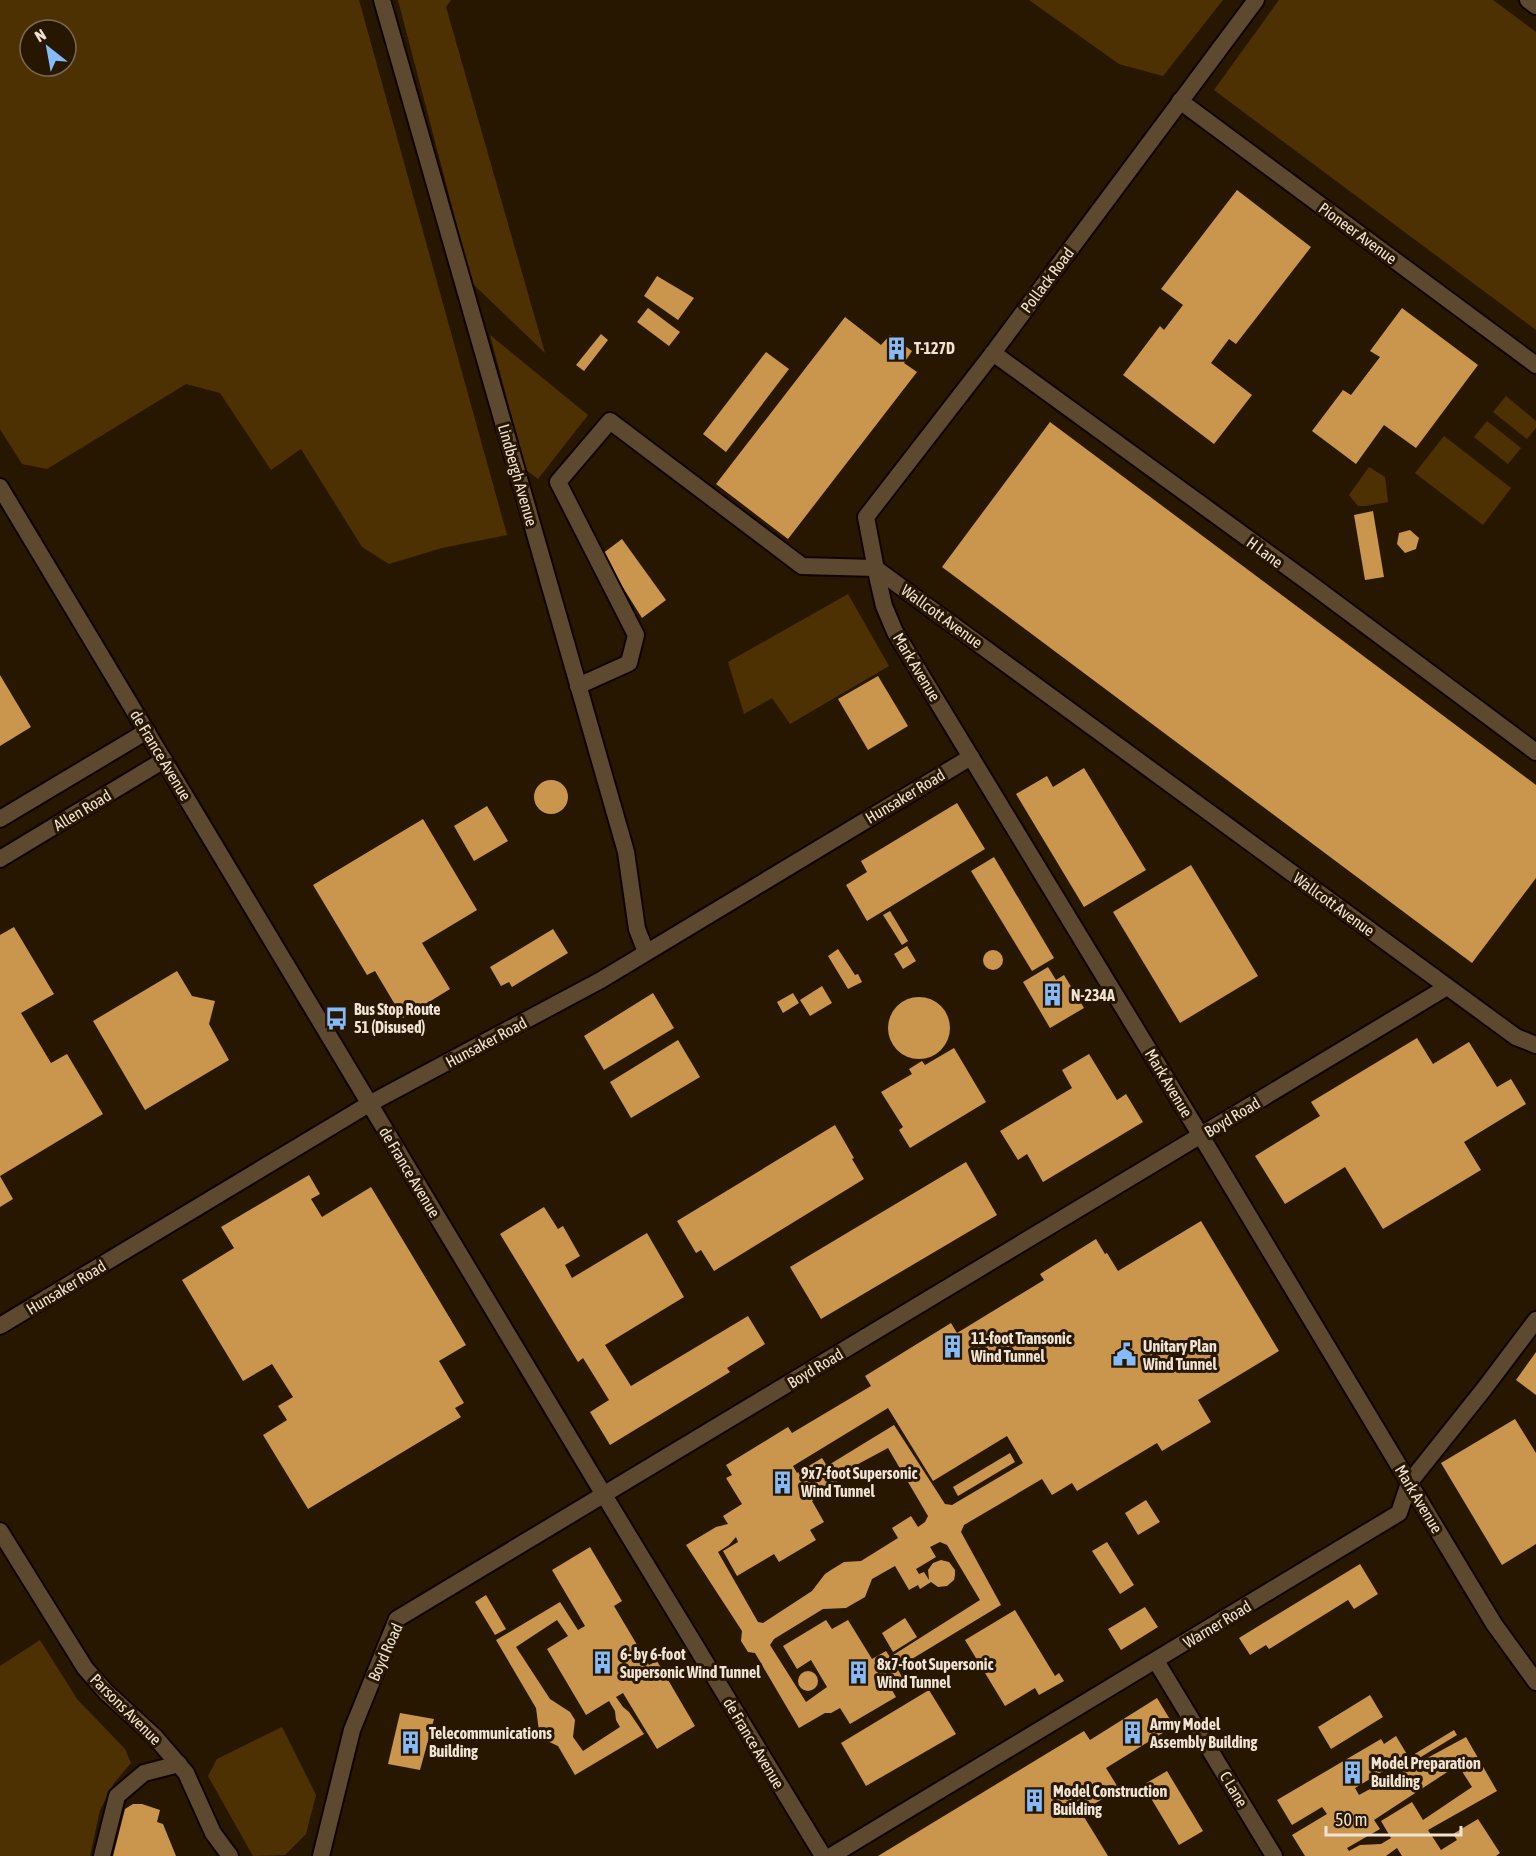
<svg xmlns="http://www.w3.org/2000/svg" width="1536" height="1856" font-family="'Asap Condensed',sans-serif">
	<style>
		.green { fill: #4e3103; fill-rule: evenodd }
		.building { fill: #ca964e; fill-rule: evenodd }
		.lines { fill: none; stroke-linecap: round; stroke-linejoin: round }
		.minor-casing { stroke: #100300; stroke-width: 20 }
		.minor { stroke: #5c4930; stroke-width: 16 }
		.labels { text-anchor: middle; stroke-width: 6; stroke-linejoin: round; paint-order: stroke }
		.street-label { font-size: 16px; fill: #efe3d5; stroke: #281700 }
		.poi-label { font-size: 16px; font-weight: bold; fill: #efe3d5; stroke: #281700; text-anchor: start }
	</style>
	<rect width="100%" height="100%" fill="#281700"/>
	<g class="green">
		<path d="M0,0H359L507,535L442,548L389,564L362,547L301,449L271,470L220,393L186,384L47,469L22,464L0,429ZM30,30H66V66H30Z"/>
		<path d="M398,0H451L446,7L545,353L472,283Z"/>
		<path d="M1029,0H1223L1163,76L1119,64Z"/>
		<path d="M1279,0H1493L1536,32V330L1214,90Z"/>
		<path d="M490,335L588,415L538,479L526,470Z"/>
		<path d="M1506,396L1536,421V428L1527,439L1493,412Z"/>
		<path d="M1487,421L1521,448L1508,464L1474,437Z"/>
		<path d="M1444,436L1511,488L1483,525L1415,473Z"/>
		<path d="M1369,467L1385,477L1388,502L1366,506H1358L1349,495Z"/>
		<path d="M848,594L889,666L790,724L772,698L744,714L728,662Z"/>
		<path d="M40,1640L77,1699L125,1749L131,1763L114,1783L100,1810L90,1856H0V1666Z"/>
		<path d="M282,1727L316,1795L306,1834L285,1855L253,1856L208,1776L217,1759Z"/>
	</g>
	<g class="building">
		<path d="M1237,190L1311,247L1236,344L1229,339L1211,363L1252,395L1214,444L1123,375L1160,326L1164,330L1183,305L1161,289Z"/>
		<path d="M657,276L694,298L678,320L644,296Z"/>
		<path d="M648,308L680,332L669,346L637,322Z"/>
		<path d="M1402,308L1478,365L1416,448L1384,425L1356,464L1312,431L1343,390L1351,395L1380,357L1370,351Z"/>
		<path d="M845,317L881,345L890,335L912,351L904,363L917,372L788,539L716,484Z"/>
		<path d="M601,334L608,340L584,371L576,365Z"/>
		<path d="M766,352L789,369L726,452L703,434Z"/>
		<path d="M1050,422L1536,785V878L1472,963L942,567Z"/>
		<path d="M1373,511L1384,577L1365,580L1354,515Z"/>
		<path d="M1410,530L1419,538L1416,549L1405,553L1397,544L1399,533Z"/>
		<path d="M622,539L666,600L642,618L602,554Z"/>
		<path d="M0,675L31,727L0,746Z"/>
		<path d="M878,676L908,726L868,750L838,699Z"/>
		<path d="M1084,768L1146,870L1084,907L1016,794L1047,776L1053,787Z"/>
		<circle cx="551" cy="797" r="17"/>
		<path d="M957,803L985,849L867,921L846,885L867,872L861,861Z"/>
		<path d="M487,806L508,841L474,861L454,826Z"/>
		<path d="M423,819L477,910L422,943L450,989L403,1018L375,971L367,975L313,885Z"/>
		<path d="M994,857L1054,958L1032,971L971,871Z"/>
		<path d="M1191,865L1258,976L1180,1023L1113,912Z"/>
		<path d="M890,911L908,941L902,945L883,915Z"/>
		<path d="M14,927L54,994L21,1013L51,1063L67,1054L103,1114L0,1176V935Z"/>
		<path d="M553,929L568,953L512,987L509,982L501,986L490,967Z"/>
		<path d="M907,946L916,961L903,969L894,954Z"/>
		<path d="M838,949L855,975L858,974L862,982L848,989L828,956Z"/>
		<circle cx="993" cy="960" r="10"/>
		<path d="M1048,967L1056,980L1064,975L1084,1008L1050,1028L1023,982Z"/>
		<path d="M177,971L192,996L215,1001L209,1024L229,1060L145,1110L93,1021Z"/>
		<path d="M822,986L832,1003L810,1016L800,1000Z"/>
		<path d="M653,993L674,1028L604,1070L584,1036Z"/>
		<path d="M793,993L799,1003L783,1013L777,1002Z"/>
		<circle cx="919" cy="1028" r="31"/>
		<path d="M1417,1038L1433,1064L1469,1042L1497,1087L1511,1079L1526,1104L1464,1142L1481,1170L1383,1229L1345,1167L1285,1204L1255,1156L1320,1116L1311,1102Z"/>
		<path d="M678,1040L700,1077L631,1118L610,1082Z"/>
		<path d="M954,1048L986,1102L910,1148L899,1130L903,1127L881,1092L912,1074L909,1069L922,1061L925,1065Z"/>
		<path d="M1089,1054L1117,1100L1126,1094L1143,1122L1043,1182L1027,1154L1018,1160L1000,1131L1072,1088L1062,1070Z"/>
		<path d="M835,1125L854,1158L852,1159L864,1179L714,1271L701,1250L696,1253L677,1221Z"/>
		<path d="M966,1162L997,1215L821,1319L790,1267Z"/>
		<path d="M309,1175L320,1194L311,1199L322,1217L371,1187L466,1345L439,1361L464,1403L455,1408L461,1417L308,1509L263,1435L287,1420L278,1406L293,1397L272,1364L243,1381L182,1280L234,1248L221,1227Z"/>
		<path d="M0,1176L13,1199L0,1207Z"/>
		<path d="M544,1207L558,1229L563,1226L580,1256L565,1265L572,1278L647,1233L684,1297L605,1345L631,1386L748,1316L765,1344L727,1368L730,1372L610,1445L590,1412L609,1400L583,1358L578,1362L500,1234Z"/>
		<path d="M1201,1221L1279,1351L1198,1400L1211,1422L1162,1451L1157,1443L1077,1491L1072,1483L1052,1495L1042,1479L964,1525L961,1532L1001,1605L897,1668L902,1677L889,1685L896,1697L850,1724L840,1708L831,1713H825L799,1728L755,1653L748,1652L741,1641L742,1631L686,1545L716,1527L728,1524L723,1516L742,1504L726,1478L732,1475L726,1465L788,1427L792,1433L871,1386L865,1376L951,1323L957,1333L1044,1280L1040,1274L1096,1239L1105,1254L1107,1253L1118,1271ZM888,1408L933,1481L1007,1436L1023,1463L952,1505L945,1504L894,1425L827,1466L822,1458L797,1473L793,1466ZM888,1448L928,1516L925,1522L918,1527L911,1516L892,1528L898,1538L861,1561L844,1562L831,1570L825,1574L812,1591L763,1623L758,1622L718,1552L729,1545L736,1537L738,1542L723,1551L737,1576L774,1554L779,1562L816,1540L810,1530L824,1522L812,1501L839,1485L834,1477ZM940,1542L947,1545L980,1600L890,1657L886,1651L872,1659L848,1620L832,1629L826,1620L783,1646L797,1669L811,1660L827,1687L806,1702L770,1645L774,1639L823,1609L846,1608L865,1597L872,1579L895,1566L909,1590L918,1585L920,1589L931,1582L938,1587L947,1586L954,1580L955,1575V1570L949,1562L941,1560L933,1563L928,1570L929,1580L924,1572L919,1574L916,1569L936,1557L930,1547Z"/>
		<path d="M1536,1352V1395L1516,1380Z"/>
		<path d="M1515,1419L1536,1453V1544L1502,1565L1441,1463Z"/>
		<path d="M1010,1453L1015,1462L958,1496L953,1487Z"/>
		<path d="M1146,1500L1160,1522L1138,1535L1125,1513Z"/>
		<path d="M1107,1542L1134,1585L1120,1594L1092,1551Z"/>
		<path d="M590,1547L622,1601L614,1606L649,1665L657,1661L695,1726L657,1749L623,1693L616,1697L623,1707L629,1712L644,1734L575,1775L558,1746L543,1739L539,1731L536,1708L496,1640L560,1602L578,1630L585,1626L552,1570ZM557,1620L568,1636L547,1649L586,1715L609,1701L615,1711L616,1720L620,1727L583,1751L573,1737L575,1720L570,1712L550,1699L516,1647Z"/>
		<path d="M1360,1564L1378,1594L1354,1609L1348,1600L1269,1649L1266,1645L1250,1655L1239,1638Z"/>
		<path d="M486,1595L506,1629L495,1635L475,1602Z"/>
		<path d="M1145,1607L1158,1627L1121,1650L1108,1629Z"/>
		<path d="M1015,1610L1055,1676L1059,1673L1064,1681L1039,1695L1035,1688L1005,1706L965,1640Z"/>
		<path d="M905,1618L917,1637L893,1652L882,1633Z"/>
		<circle cx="808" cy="1681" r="10"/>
		<path d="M929,1690L956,1734L866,1786L841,1743Z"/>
		<path d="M1370,1695L1383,1717L1331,1749L1318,1727Z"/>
		<path d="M1157,1698L1174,1726L1106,1768L1119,1789L1081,1812L1108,1856H878L1084,1731L1090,1740Z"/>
		<path d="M400,1713L434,1719L420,1770L388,1764Z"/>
		<path d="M1454,1730L1457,1735L1411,1763L1408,1758Z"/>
		<path d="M1396,1736L1408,1756L1355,1788L1359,1795L1466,1737L1497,1791L1428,1830L1441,1850L1457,1840L1453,1834L1478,1819L1500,1853L1496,1856H1402L1397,1848L1386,1856H1305L1292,1835L1327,1814L1322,1807L1292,1825L1277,1800L1381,1739L1384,1744ZM1458,1765L1472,1787L1423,1820L1412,1802L1381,1821L1391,1838L1381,1844L1360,1845L1349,1851L1347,1848L1380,1829L1374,1820Z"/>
		<path d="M1167,1771L1203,1831L1179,1845L1143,1785Z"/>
		<path d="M133,1804H142L160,1810L157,1822L163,1824L176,1856H113L125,1809Z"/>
	</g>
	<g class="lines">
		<defs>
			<g id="minor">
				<path d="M382,0L626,852L637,929L646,952"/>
				<path d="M1256,0L993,353L866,517L878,580L884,606L895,632L1201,1136L1462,1571L1494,1624L1536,1682"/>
				<path d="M1528,0L1536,6"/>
				<path d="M1180,101L1536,365"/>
				<path d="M993,353L1308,582L1536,752"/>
				<path d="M0,487L604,1495L823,1856"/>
				<path d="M578,686L629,663L636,635L558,482L610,421L802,566L875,568L1516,1037L1536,1045"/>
				<path d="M0,819L147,731"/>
				<path d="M0,859L164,760"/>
				<path d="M0,1326L369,1104L601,980L971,757"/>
				<path d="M0,1531L85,1668L106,1692L155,1737L186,1773L213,1833L230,1856"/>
				<path d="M1156,1661L1274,1856"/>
				<path d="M102,1856L117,1796L144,1773L179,1764"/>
				<path d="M321,1856L352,1730L397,1619L1447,987"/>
				<path d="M831,1856L1399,1513L1409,1483L1484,1389L1536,1320"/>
			</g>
		</defs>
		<use href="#minor" class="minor-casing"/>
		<use href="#minor" class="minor"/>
	</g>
	<defs>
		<symbol id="building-bare" viewBox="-9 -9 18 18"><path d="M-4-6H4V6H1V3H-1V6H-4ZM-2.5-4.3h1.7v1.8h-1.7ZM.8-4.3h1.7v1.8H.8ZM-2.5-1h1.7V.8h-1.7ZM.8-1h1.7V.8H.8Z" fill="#85bbfb" stroke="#281700" stroke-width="2.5" paint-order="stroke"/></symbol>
		<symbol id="bus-bare" viewBox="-9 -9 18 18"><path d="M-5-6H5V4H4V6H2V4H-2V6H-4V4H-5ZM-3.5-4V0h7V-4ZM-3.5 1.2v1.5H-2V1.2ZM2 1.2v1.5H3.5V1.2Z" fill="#85bbfb" stroke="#281700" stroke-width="2.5" paint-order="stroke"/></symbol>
		<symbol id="civic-bare" viewBox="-9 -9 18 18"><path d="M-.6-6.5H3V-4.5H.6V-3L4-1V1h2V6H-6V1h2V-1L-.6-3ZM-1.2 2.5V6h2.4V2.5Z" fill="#85bbfb" stroke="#281700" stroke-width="2.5" paint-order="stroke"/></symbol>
	</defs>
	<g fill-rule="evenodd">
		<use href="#building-bare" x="880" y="332" width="33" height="33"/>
		<use href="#building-bare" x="1036" y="978" width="33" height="33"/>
		<use href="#bus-bare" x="320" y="1002" width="33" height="33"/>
		<use href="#building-bare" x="936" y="1330" width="33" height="33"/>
		<use href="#civic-bare" x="1108" y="1338" width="33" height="33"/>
		<use href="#building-bare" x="766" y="1466" width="33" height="33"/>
		<use href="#building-bare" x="586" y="1646" width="33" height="33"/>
		<use href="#building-bare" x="842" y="1656" width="33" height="33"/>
		<use href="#building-bare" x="1116" y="1716" width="33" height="33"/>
		<use href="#building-bare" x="394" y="1726" width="33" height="33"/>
		<use href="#building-bare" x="1336" y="1756" width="33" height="33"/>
		<use href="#building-bare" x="1018" y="1784" width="33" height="33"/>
	</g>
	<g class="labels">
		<g class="street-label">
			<text transform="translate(1358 233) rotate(36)" y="6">Pioneer Avenue</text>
			<text transform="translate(1047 280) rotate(-53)" y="6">Pollack Road</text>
			<text transform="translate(518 475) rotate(74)" y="6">Lindbergh Avenue</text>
			<text transform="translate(1265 552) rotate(36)" y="6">H Lane</text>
			<text transform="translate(942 616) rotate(36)" y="6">Wallcott Avenue</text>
			<text transform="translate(917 667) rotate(59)" y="6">Mark Avenue</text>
			<text transform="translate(161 755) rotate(59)" y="6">de France Avenue</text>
			<text transform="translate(905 796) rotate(-31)" y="6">Hunsaker Road</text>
			<text transform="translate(82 810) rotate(-31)" y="6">Allen Road</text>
			<text transform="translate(1334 904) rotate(36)" y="6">Wallcott Avenue</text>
			<text transform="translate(486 1042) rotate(-28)" y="6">Hunsaker Road</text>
			<text transform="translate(1169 1083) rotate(59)" y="6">Mark Avenue</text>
			<text transform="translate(1232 1117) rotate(-31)" y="6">Boyd Road</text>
			<text transform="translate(410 1172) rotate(59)" y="6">de France Avenue</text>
			<text transform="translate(66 1287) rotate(-31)" y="6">Hunsaker Road</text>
			<text transform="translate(815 1368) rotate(-31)" y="6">Boyd Road</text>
			<text transform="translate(1419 1499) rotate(59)" y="6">Mark Avenue</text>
			<text transform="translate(1217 1624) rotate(-31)" y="6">Warner Road</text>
			<text transform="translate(385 1652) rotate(-66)" y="6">Boyd Road</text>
			<text transform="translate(126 1709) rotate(45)" y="6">Parsons Avenue</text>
			<text transform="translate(754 1743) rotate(59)" y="6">de France Avenue</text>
			<text transform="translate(1234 1789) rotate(59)" y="6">C Lane</text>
		</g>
		<g class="poi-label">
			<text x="914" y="354">T-127D</text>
			<text x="1071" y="1001">N-234A</text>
			<text x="354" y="1015">Bus Stop Route<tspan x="354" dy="18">51 (Disused)</tspan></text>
			<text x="971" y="1344">11-foot Transonic<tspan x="971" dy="18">Wind Tunnel</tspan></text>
			<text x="1143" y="1352">Unitary Plan<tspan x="1143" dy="18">Wind Tunnel</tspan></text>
			<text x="801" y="1479">9x7-foot Supersonic<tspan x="801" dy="18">Wind Tunnel</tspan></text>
			<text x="620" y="1660">6- by 6-foot<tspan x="620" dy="18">Supersonic Wind Tunnel</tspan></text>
			<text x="877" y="1670">8x7-foot Supersonic<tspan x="877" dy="18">Wind Tunnel</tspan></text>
			<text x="1150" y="1730">Army Model<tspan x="1150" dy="18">Assembly Building</tspan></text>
			<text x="429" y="1739">Telecommunications<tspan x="429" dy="18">Building</tspan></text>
			<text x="1371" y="1769">Model Preparation<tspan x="1371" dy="18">Building</tspan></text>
			<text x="1053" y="1797">Model Construction<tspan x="1053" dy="18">Building</tspan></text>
		</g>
	</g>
	<g transform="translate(48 48) rotate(329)"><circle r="28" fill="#281700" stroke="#786955" stroke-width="1.5"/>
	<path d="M0-4.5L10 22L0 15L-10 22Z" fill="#85bbfb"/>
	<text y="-9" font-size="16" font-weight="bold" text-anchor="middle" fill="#efe3d5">N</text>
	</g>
	<path d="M1326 1826v9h135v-9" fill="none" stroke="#efe3d5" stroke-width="3"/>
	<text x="1335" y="1826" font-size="18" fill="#efe3d5" stroke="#281700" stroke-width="4.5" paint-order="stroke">50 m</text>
</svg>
